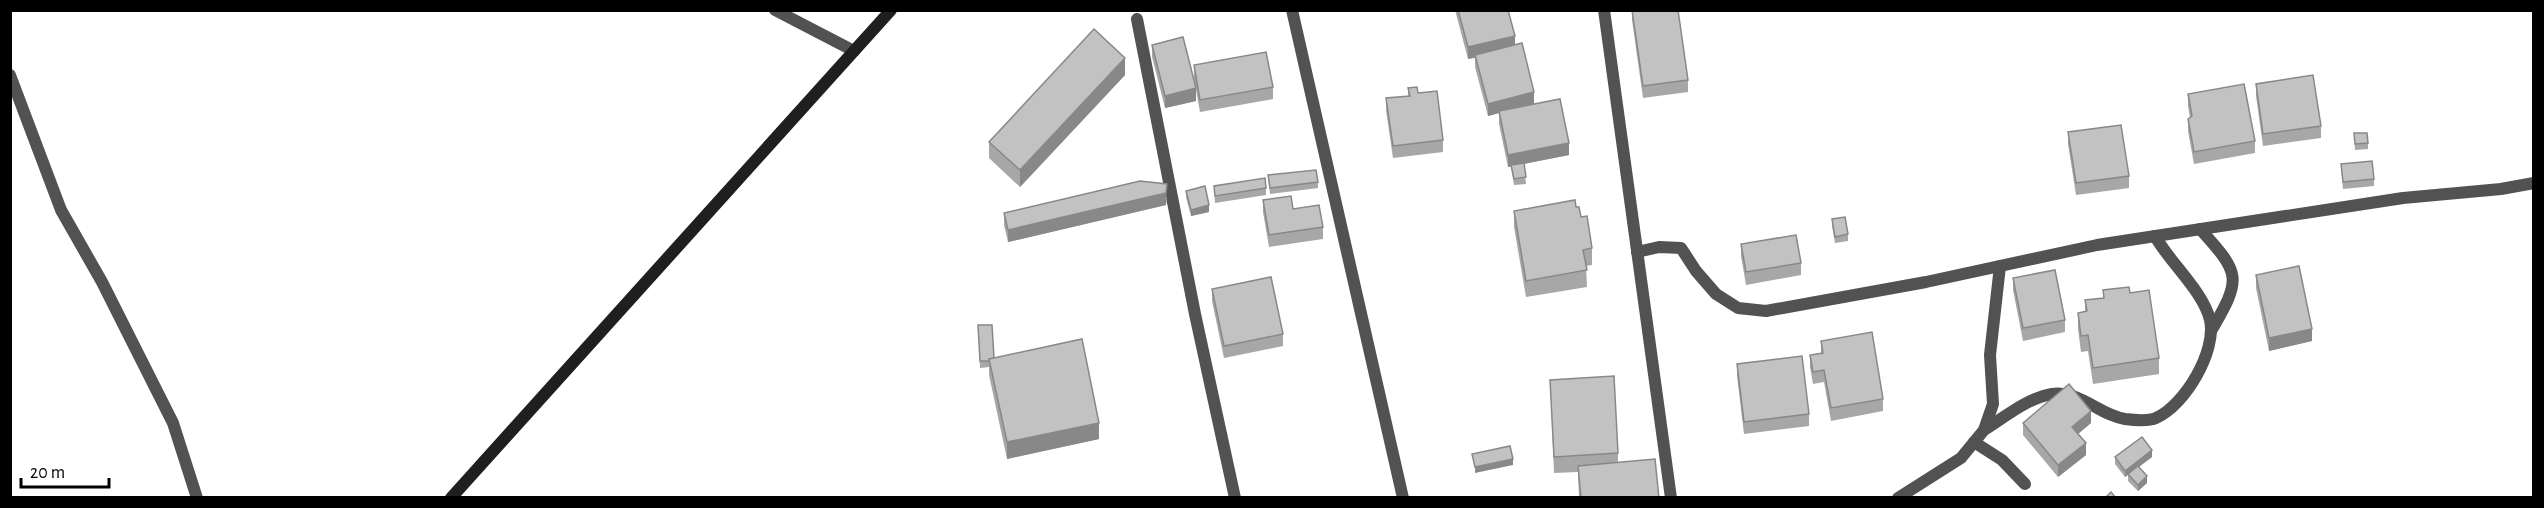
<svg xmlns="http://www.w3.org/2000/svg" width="2544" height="508" font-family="'Alegreya Sans',sans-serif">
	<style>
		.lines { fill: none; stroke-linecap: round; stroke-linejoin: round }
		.street { stroke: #525252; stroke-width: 12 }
		.secondary { stroke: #1f1f1f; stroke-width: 12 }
		.wall { fill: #a7a7a7 }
		.shaded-wall { fill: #888 }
		.building { fill: #c2c2c2; stroke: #888; stroke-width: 1.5 }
	</style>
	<rect width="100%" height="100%" fill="#fff"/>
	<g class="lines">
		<g class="street">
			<path d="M775,10L854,51"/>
			<path d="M1292,10L1403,498"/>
			<path d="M1604,10L1671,498"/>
			<path d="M1137,19L1195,314L1235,498"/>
			<path d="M10,75L61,210L102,282L173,423L197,498"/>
			<path d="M2200,229C2241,274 2242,278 2211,331"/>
			<path d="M1637,252L1659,247L1681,248L1696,271L1716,294L1738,308L1766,311L1926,282L2097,245L2403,198L2501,189L2534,183"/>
			<path d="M1984,430C2005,417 2027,398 2052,394C2080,390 2099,415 2125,419C2133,420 2149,421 2156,418C2185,405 2217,351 2210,320C2203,291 2170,263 2155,236"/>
			<path d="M1974,442L2002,460L2025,484"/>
			<path d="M1898,498L1961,458L1984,430L1993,404L1990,355L2000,266"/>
		</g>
		<path class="secondary" d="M451,498L891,10"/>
	</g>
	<g class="wall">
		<path d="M1455,10H1508L1515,45L1534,104L1569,155L1524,164L1526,184L1514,185L1511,167H1508L1499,124V113L1488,116L1475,67V58L1468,59Z"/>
		<path d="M1632,10L1688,80V92L1643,98L1632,20Z"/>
		<path d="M1152,45L1194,77V65L1273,87V99L1200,112L1196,90V101L1165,108L1152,57Z"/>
		<path d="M1125,75L1020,187L989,158V142Z"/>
		<path d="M2256,84L2321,126V138L2263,146L2256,96Z"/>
		<path d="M1408,88L1418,93L1443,140V152L1393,158L1386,110V98L1408,96Z"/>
		<path d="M2188,94L2255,141V153L2194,164L2188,131V119L2190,118L2188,106Z"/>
		<path d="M2068,132L2129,176V188L2076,195L2068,144Z"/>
		<path d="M2354,133L2368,143V149L2355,150Z"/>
		<path d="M2341,164L2374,179V186L2343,189Z"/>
		<path d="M1268,175L1318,182V188L1270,194Z"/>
		<path d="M1214,186L1266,188V195L1215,203Z"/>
		<path d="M1186,191L1209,212L1191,216L1186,197Z"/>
		<path d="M1167,197L1166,205L1008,242L1004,225V213Z"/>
		<path d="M1263,200L1293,209L1323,227V239L1269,247L1263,212Z"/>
		<path d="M1576,207L1592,248V265L1586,266L1587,287L1526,297L1514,227V211Z"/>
		<path d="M1832,219L1848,234V241L1835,243L1832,226Z"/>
		<path d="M1741,244L1801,263V275L1746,285L1741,256Z"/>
		<path d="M2256,275L2312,341L2269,351L2256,288Z"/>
		<path d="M2013,278L2065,320V332L2023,341L2013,290Z"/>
		<path d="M1212,289L1283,334V346L1224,358L1212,301Z"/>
		<path d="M2103,290L2130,293L2159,358V374L2093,384L2088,351L2081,352L2078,329V313L2085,312V300L2103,298Z"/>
		<path d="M978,325L994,358L1099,439L1007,459L989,375V367L980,368Z"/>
		<path d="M1821,341L1883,399V411L1831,421L1824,382L1813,384L1810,367V355L1821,353Z"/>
		<path d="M1737,364L1809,414V426L1744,434L1737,376Z"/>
		<path d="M1550,380L1618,453V462L1659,498H1579L1578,472L1554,473Z"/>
		<path d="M2023,423H2091L2078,434L2086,455L2058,477L2023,435Z"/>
		<path d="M2115,457H2152L2139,467L2147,483L2138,491L2128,481V475L2125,477L2115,464Z"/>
	</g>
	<g class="shaded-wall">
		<path d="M1515,36V48L1468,59V47Z"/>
		<path d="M1125,58V75L1020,187V170Z"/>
		<path d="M1196,88V101L1165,108V96Z"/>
		<path d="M1534,92V104L1488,116V104Z"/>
		<path d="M1569,143V155L1508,167V155Z"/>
		<path d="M1167,184L1166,205L1008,242V230Z"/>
		<path d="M1209,205V212L1191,216V210Z"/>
		<path d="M2312,329V341L2269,351V338Z"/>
		<path d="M2091,411V423L2072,439V427Z"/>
		<path d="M1099,423V439L1007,459V442Z"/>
		<path d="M2086,443V455L2058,477V465Z"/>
		<path d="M2152,450V457L2125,477V471Z"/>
		<path d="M1513,459V465L1475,473V467Z"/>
		<path d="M2147,476V483L2138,491V485Z"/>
	</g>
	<g class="building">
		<path d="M1458,10H1508L1515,36L1468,47Z"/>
		<path d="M1632,10H1678L1688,80L1643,86Z"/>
		<path d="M1094,29L1125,58L1020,170L989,142Z"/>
		<path d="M1183,37L1196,88L1165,96L1152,45Z"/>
		<path d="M1522,43L1534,92L1488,104L1475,55Z"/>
		<path d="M1266,52L1273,87L1200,100L1194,65Z"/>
		<path d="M2313,75L2321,126L2263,134L2256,84Z"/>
		<path d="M2244,84L2255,141L2194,152L2188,119L2192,116L2188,94Z"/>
		<path d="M1417,87L1418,93L1437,91L1443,140L1393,146L1386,98L1410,96L1408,88Z"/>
		<path d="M1560,99L1569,143L1508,155L1499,111Z"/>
		<path d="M2121,125L2129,176L2076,183L2068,132Z"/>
		<path d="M2354,133H2367L2368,143L2355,144Z"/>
		<path d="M2372,161L2374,179L2343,182L2341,164Z"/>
		<path d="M1524,163L1526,177L1514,179L1511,165Z"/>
		<path d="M1316,170L1318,182L1270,188L1268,175Z"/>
		<path d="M1265,178L1266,188L1215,196L1214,186Z"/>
		<path d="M1140,181L1167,184L1166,193L1008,230L1004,213Z"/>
		<path d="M1205,186L1209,205L1191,210L1186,191Z"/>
		<path d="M1291,196L1293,209L1319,205L1323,227L1269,235L1263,200Z"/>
		<path d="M1575,200L1576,207H1579L1581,217L1587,216L1592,248L1583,250L1587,270L1526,281L1514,211Z"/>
		<path d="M1845,217L1848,234L1835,237L1832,219Z"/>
		<path d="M1796,235L1801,263L1746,272L1741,244Z"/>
		<path d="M2299,266L2312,329L2269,338L2256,275Z"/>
		<path d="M2055,270L2065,320L2023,328L2013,278Z"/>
		<path d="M1271,277L1283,334L1224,346L1212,289Z"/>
		<path d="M2129,287L2130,293L2149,290L2159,358L2093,368L2088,335L2081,336L2078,313L2087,311L2085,300L2104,298L2103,290Z"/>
		<path d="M978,325H992L994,358L989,359L990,361H980Z"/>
		<path d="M1872,332L1883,399L1831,408L1824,370L1813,372L1810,355L1823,353L1821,341Z"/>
		<path d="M1082,339L1099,423L1007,442L989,359Z"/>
		<path d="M1802,356L1809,414L1744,422L1737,364Z"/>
		<path d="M1614,376L1618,453L1554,457L1550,380Z"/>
		<path d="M2069,384L2091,411L2072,427L2086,443L2058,465L2023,423Z"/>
		<path d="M2142,437L2152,450L2125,471L2115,457Z"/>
		<path d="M1510,446L1513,459L1475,467L1472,454Z"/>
		<path d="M1655,459L1659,498H1581L1578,466Z"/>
		<path d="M2138,466L2147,476L2138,485L2128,474Z"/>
		<path d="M2111,492L2116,498H2105Z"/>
	</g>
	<rect width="2544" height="508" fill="none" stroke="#000000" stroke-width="24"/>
	<path d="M21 478v9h88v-9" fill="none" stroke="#000000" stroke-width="3"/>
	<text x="30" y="478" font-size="18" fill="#000000" stroke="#ffffff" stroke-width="4.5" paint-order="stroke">20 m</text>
</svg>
